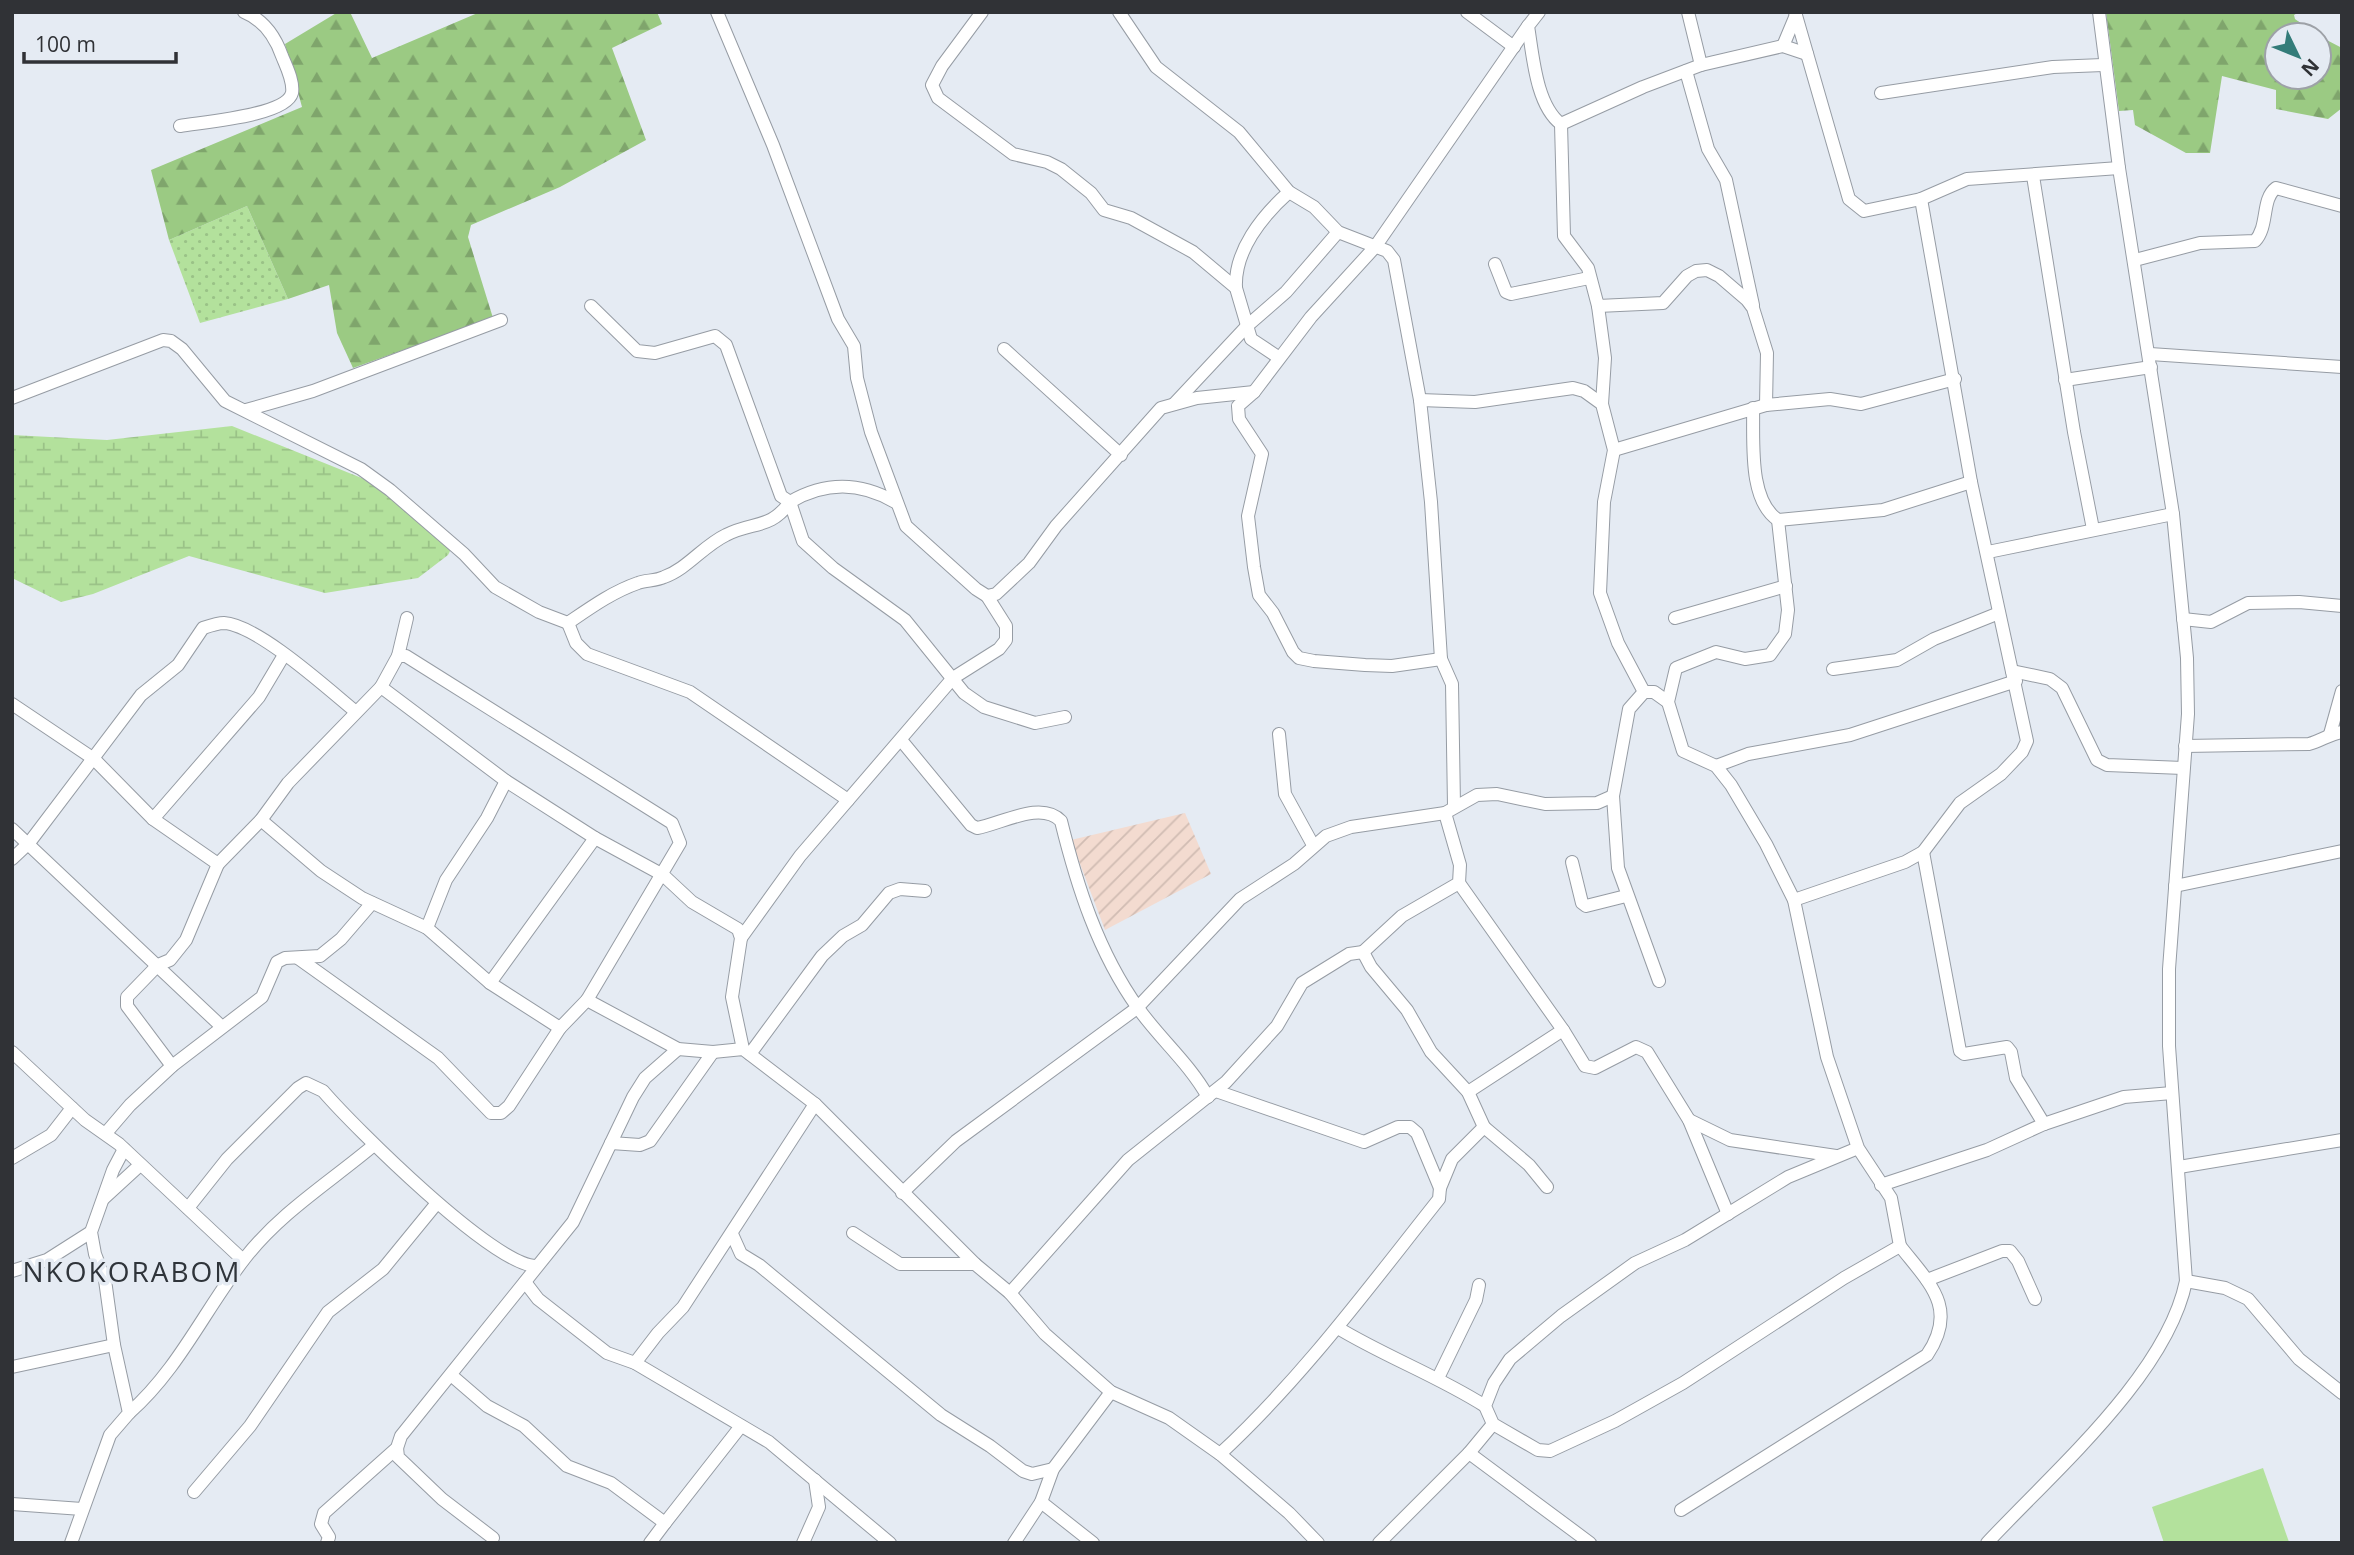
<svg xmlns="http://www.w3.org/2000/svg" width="2354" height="1555" font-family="'Open Sans',sans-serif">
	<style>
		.industrial { fill: url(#industrial-furrows) }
		.grass { fill: url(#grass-dots) }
		.forest { fill: url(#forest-firs) }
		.wetland { fill: url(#wetland-marsh) }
		.pitch { fill: #b3e19c }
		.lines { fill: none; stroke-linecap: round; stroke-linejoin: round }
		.minor-casing { stroke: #969ca4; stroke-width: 14 }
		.minor { stroke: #fff; stroke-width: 12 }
		.labels { text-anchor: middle; stroke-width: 7; stroke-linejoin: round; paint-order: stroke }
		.quarter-label { font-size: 28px; letter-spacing: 2px; fill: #2f343a; stroke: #e5ebf3 }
	</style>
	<defs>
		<pattern id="industrial-furrows" width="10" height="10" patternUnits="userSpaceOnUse" patternTransform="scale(1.75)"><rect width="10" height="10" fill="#f3dbd0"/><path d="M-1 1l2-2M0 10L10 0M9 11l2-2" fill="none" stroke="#d1bcb3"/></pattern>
		<pattern id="grass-dots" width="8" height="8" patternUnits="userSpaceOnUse" patternTransform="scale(1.75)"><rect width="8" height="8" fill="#b3e19c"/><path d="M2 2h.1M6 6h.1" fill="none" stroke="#9ac287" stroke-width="1.8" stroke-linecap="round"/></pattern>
		<pattern id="forest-firs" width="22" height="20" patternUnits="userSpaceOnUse" patternTransform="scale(1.75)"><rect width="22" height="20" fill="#9bca83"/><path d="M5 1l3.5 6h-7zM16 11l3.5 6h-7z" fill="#7fa56c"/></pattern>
		<pattern id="wetland-marsh" width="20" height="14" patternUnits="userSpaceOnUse" patternTransform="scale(1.75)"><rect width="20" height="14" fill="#b3e19c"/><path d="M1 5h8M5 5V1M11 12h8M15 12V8" fill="none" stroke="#9ac287"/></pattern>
	</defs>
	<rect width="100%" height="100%" fill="#e5ebf3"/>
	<path class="industrial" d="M1185,813L1211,874L1105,930L1071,840Z"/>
	<path class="grass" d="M247,206L288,299L200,323L169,240Z"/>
	<g class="forest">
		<path d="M338,12H350L372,58L480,12H657L662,24L612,48L646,140L560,187L471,225L468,237L493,318L353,368L337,333L329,285L288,299L247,206L169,240L151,170L302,107L285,44Z"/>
		<path d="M2106,12H2299L2294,15L2295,19L2317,35H2277V77H2319V36L2342,48V108L2328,119L2276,109V90L2222,76L2210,153H2186L2135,125L2133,110L2119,111Z"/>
	</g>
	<path class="wetland" d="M232,426L384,487L453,545L448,555L418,578L325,593L189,556L93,594L61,602L12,578V435L107,440Z"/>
	<path class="pitch" d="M2263,1468L2289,1542L2164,1543L2152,1507Z"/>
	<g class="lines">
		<defs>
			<g id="minor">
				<path d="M717,12L773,145L838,319L854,346L857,378L871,432L906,526L976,589L987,596L996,594L1029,563L1056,526L1161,408L1197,398L1254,392"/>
				<path d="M982,12L942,66L932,85L938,98L1013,154L1047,162L1061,169L1091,193L1104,210L1131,218L1193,252L1236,288L1251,339L1278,357"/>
				<path d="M1119,12L1156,67L1239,132L1289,192L1314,207L1338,232L1387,251L1394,260L1420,400L1431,502L1441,659L1452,684L1454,806"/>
				<path d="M1467,12L1514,47"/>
				<path d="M1539,12L1528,26C1533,56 1536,105 1561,124"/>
				<path d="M1688,12L1701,65"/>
				<path d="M1795,12L1849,199L1864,211L1921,199L1967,179L2119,168"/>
				<path d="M1783,46L1796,15"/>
				<path d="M1686,71L1708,149L1726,180L1753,305"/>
				<path d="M1881,93L2053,67L2103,65"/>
				<path d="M1561,124L1564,236L1588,268L1598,306L1663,303L1687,276L1696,271L1707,270L1719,276L1747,300L1753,308L1767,353L1766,405"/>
				<path d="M1561,124L1643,87L1701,65L1783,46L1807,54"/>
				<path d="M180,126C202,122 286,116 292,93C294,81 286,66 282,56C275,36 264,20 244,12"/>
				<path d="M2033,176L2074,432L2093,529"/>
				<path d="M2135,260L2200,243L2255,241C2269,226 2261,199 2276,188L2342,206"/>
				<path d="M1495,264L1506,292L1511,294L1589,278"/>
				<path d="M1236,288C1234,251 1262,216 1289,192"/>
				<path d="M591,306L637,351L655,353L715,336L726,345L781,496L790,502C826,481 860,482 895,502"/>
				<path d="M1598,306L1605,358L1602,404"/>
				<path d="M1004,349L1121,455"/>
				<path d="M2150,354L2342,367"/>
				<path d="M2065,380L2151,367"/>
				<path d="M12,398L163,340L171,341L182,349L225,401L361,469L390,490L464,554L495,587L539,612L568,623C590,608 612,592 638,583C646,580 656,581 664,577C687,569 703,546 726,535C753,521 770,530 790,502L803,541L833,568L905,620L964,693L984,707L1035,723L1065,717"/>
				<path d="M1420,400L1475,402L1573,388L1584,391L1602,404L1614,450L1604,502L1600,593L1618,643L1644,692"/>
				<path d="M1174,404L1247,326L1286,292L1338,232"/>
				<path d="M1753,408C1754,441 1748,500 1778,520L1883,510L1971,482"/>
				<path d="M246,410L313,391L501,320"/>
				<path d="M1614,450L1766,405L1830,399L1861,404L1955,379"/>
				<path d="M1778,520L1788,610L1785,634L1770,655L1745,659L1716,652L1676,668L1668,702L1683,751L1716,766L1731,785L1766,844L1794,900L1827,1057L1858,1148L1891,1198L1900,1246L1844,1278L1683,1383L1615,1421L1550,1451L1538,1450L1493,1424L1485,1406L1494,1383L1510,1359L1561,1316L1635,1263L1685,1240L1788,1177L1858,1148"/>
				<path d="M1988,552L2173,514"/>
				<path d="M1675,618L1786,586"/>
				<path d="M2183,619L2211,622L2248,603L2299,602L2342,606"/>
				<path d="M568,623L576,643L587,654L690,692L848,800"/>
				<path d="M398,656L407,618"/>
				<path d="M1441,659L1392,666L1365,665L1314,661L1299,658L1293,652L1273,613L1259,595L1254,567L1248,516L1262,454L1239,419L1238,406L1254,392L1311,317L1375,247L1528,26"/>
				<path d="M1833,669L1897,660L1934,639L1999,613"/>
				<path d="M2012,671L2050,679L2062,688L2097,760L2107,765L2183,768"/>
				<path d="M12,704L94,759L153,819L218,864L186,940L170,960L158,965L127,997V1006L172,1066"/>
				<path d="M1279,734L1285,794L1313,845"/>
				<path d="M2330,734L2342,691"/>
				<path d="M901,740L971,825L977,828C1001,824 1041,800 1061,821C1077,886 1098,952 1138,1008C1160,1039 1189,1063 1208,1097"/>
				<path d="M2185,746L2309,744C2321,741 2329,734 2342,732"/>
				<path d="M1716,766L1748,754L1850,735L2016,681"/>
				<path d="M153,819L259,697L284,655"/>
				<path d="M261,820L321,871L362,898L427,928L490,983L560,1028L587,1000L678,1049L713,1052L743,1049L815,1104L975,1264L1010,1293L1045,1334L1111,1392L1169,1418L1220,1454L1289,1513L1318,1543"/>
				<path d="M12,829L222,1027"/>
				<path d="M1923,852L1960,1051L1964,1054L2007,1047L2011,1052L2016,1078L2044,1124"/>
				<path d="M12,859L29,843L141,695L178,665L203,628C209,626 218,623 224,623C258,625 329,690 356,712"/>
				<path d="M1572,862L1582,903L1586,906L1626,896"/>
				<path d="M218,864L261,820L288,783L381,687"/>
				<path d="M1459,883L1563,1030"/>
				<path d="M2175,886L2342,851"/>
				<path d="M1794,900L1905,862L1923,852L1960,803L2001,774L2022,752L2027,741L1971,482L1921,199"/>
				<path d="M427,928L446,880L487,818L506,781"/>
				<path d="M741,938L800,856L953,678L999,649L1006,640V626L987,596"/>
				<path d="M1363,952L1402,916L1459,883L1460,865L1445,813"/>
				<path d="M298,958L438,1058L491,1113H501L509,1106L560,1028"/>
				<path d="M1659,981L1618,868L1613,796L1629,709L1644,692H1654L1668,702"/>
				<path d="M490,983L595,838"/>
				<path d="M587,1000L680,843L672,823L406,656H398L381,687L506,781L595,838L663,875L692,902L738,929L741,938L732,997L743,1049"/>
				<path d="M12,1052L85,1120L119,1144L243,1260"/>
				<path d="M750,1054L822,956L843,936L862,925L889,893L900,889L925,891"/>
				<path d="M1216,1091L1364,1142L1398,1127H1410L1417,1133L1440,1188"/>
				<path d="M1468,1092L1563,1030L1585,1066L1595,1068L1636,1047L1647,1052L1689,1120L1728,1214"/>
				<path d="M1689,1120L1730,1140L1836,1156"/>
				<path d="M1484,1127L1529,1165L1547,1187"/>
				<path d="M106,1133L130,1105L172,1066L262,997L277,962L285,958L320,956L341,939L372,903"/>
				<path d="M611,1143L640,1145L650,1141L713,1052"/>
				<path d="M12,1158L51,1135L72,1108"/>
				<path d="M2179,1167L2342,1140"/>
				<path d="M1881,1185L1987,1150L2044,1124L2124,1097L2172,1093"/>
				<path d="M902,1193L956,1141L1137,1008L1240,899L1294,864L1326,836L1351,827L1445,813L1477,795L1497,794L1545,804L1597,803L1613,796"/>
				<path d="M104,1198L140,1165"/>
				<path d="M188,1208L227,1159L298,1088L306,1083L323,1091C354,1127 494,1266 536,1266"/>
				<path d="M853,1233L900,1264H975"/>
				<path d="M732,1234L741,1254L759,1265L941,1415L990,1446L1023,1471L1032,1474L1053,1469"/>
				<path d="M12,1271L47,1260L91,1232"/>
				<path d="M1927,1280L2002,1251H2010L2018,1261L2035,1299"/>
				<path d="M2186,1281L2225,1288L2248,1299L2299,1359L2342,1393"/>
				<path d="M525,1282L538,1299L607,1353L635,1363L769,1442L890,1543"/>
				<path d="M1010,1293L1128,1160L1226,1082L1277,1026L1302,983L1349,954L1363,952L1371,967L1407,1010L1431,1052L1468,1092L1484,1127L1452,1159L1440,1188L1439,1199C1369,1287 1303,1377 1220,1454"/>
				<path d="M1338,1328C1386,1357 1438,1376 1485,1406"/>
				<path d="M635,1363L658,1333L683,1307L815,1104"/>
				<path d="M12,1367L114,1345"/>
				<path d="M451,1375L487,1406L524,1426L567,1466L611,1483L665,1523L741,1426"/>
				<path d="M1438,1378L1476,1300L1479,1285"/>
				<path d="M129,1413C179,1369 205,1309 245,1258C281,1212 330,1182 374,1145"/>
				<path d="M397,1448L398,1457L442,1499L493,1538"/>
				<path d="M1469,1453L1590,1543"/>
				<path d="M194,1492L250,1426L328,1312L383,1269L437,1203"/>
				<path d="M1041,1502L1093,1543"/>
				<path d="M12,1504L82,1509"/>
				<path d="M1681,1510L1927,1355C1959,1308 1929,1283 1900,1246"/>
				<path d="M71,1543L110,1435L129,1413L114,1345L105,1280L95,1254L91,1232L113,1170L124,1149"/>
				<path d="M327,1543L329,1537L321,1524L324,1513L397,1448L401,1436L573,1222L633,1097L645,1078L678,1049"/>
				<path d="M650,1543L665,1523"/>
				<path d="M803,1543L819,1507L815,1480"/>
				<path d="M1014,1543L1041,1502L1053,1469L1111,1392"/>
				<path d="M1379,1543L1469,1453L1493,1424"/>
				<path d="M1987,1543C2052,1473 2167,1375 2186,1281L2169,1046V969L2188,714L2187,658L2173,514L2119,168L2099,12"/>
			</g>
		</defs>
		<use href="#minor" class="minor-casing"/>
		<use href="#minor" class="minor"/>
	</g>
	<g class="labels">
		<g class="quarter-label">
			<text x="132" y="1282">NKOKORABOM</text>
		</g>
	</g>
	<rect width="2354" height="1555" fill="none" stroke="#303236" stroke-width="28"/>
	<g transform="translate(2298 56) rotate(133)"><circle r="33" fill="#e5ebf3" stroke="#9da1a7" stroke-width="2"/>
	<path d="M0-5L12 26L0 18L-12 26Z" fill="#337c79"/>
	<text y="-10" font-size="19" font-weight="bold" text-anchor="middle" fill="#303236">N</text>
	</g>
	<path d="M24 52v10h152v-10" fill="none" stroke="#303236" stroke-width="3.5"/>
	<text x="35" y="52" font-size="21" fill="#303236" stroke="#e5ebf3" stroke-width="5" paint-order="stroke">100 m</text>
</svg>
